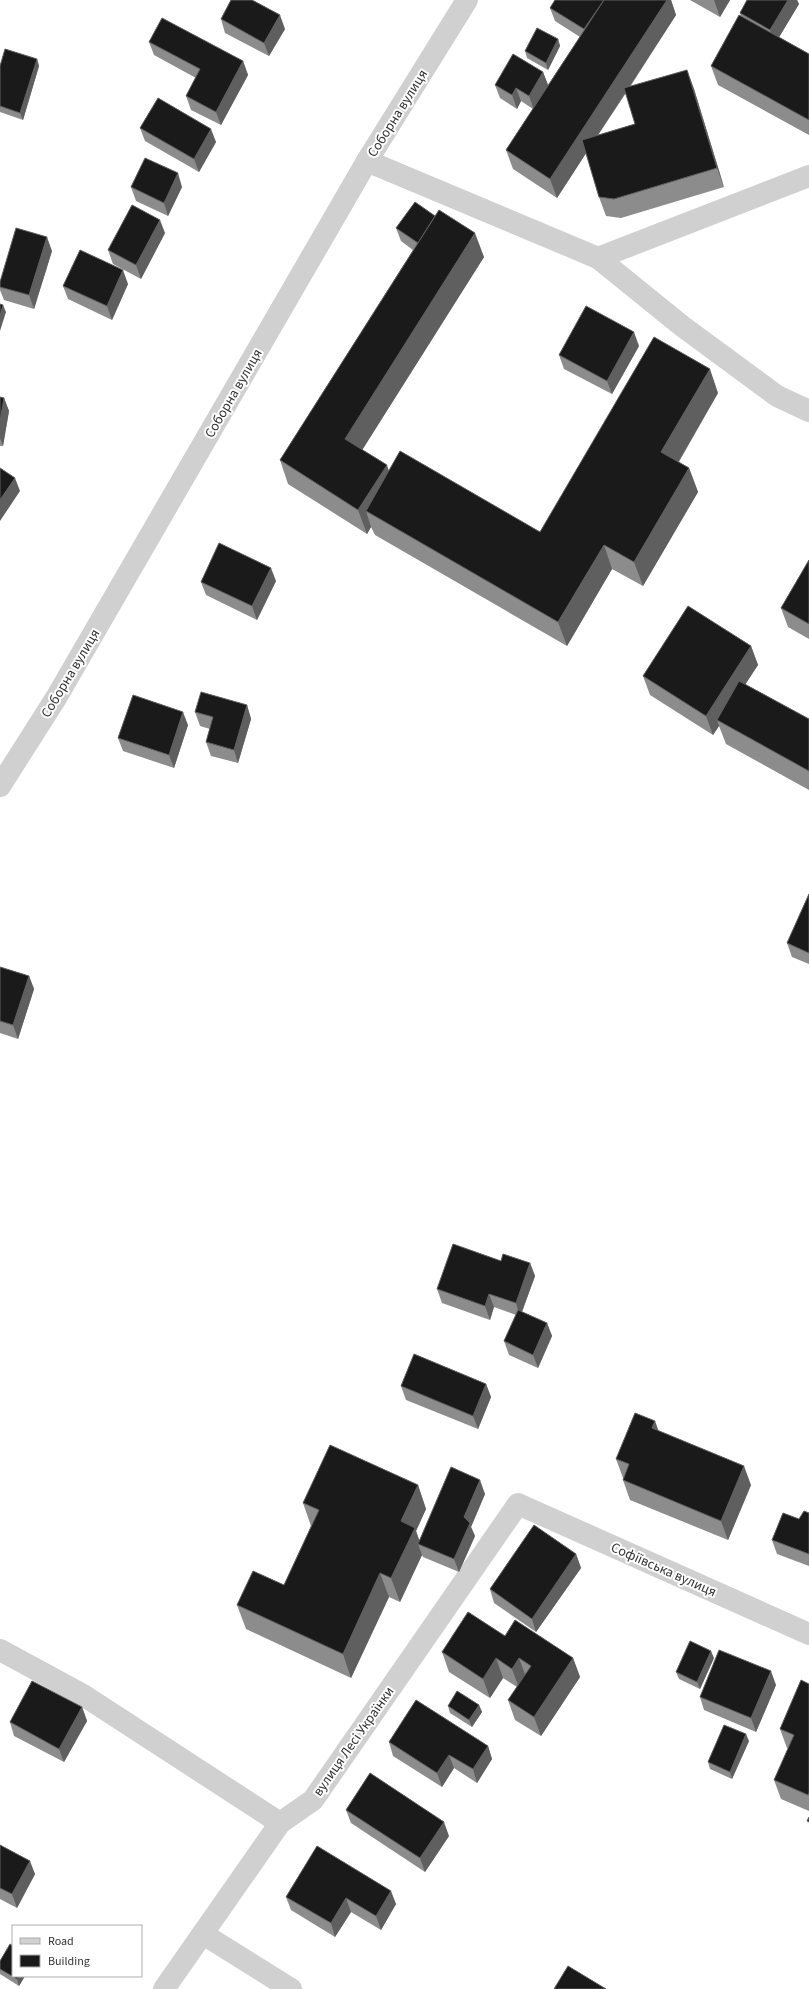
<svg xmlns="http://www.w3.org/2000/svg" width="809" height="1989" font-family="'Source Sans 3',sans-serif">
	<style>
		.lines { fill: none; stroke-linecap: round; stroke-linejoin: round }
		.minor { stroke: #d0d0d0; stroke-width: 22 }
		.tertiary { stroke: #d0d0d0; stroke-width: 22 }
		.wall { fill: #8c8c8c; fill-rule: evenodd }
		.shaded-wall { fill: #5f5f5f }
		.building { fill: #1a1a1a; stroke: #5f5f5f }
		.labels { text-anchor: middle; stroke-width: 4; stroke-linejoin: round; paint-order: stroke }
		.street-label { font-size: 14px; fill: #333; stroke: #fff }
	</style>
	<rect width="100%" height="100%" fill="#fff"/>
	<g class="lines">
		<g class="minor">
			<path d="M367,161L598,258L809,176"/>
			<path d="M598,258L682,326L777,396L809,411"/>
			<path d="M0,1650L83,1695L280,1823"/>
			<path d="M203,1934L291,1989"/>
			<path d="M164,1989L280,1823L313,1800L518,1504L809,1634"/>
		</g>
		<path class="tertiary" d="M0,786L56,698L367,161L467,0"/>
	</g>
	<g class="wall">
		<path d="M555,0H671L676,15L630,87L687,70L694,89L724,187L621,218L606,216L599,197L586,153L557,198L513,169L506,150L533,109L521,101L517,109L500,98L495,85L543,72L548,85L580,37L555,21L550,8ZM626,93L635,124L598,135Z"/>
		<path d="M690,0H730L720,17Z"/>
		<path d="M747,0H797L799,4L779,37L809,54V135L718,85L711,66L741,16L740,13Z"/>
		<path d="M221,19L285,29L269,56L225,33Z"/>
		<path d="M558,39L560,46L548,70L527,58L525,51Z"/>
		<path d="M149,42L243,61L248,75L221,125L191,110L186,96L196,78L154,55Z"/>
		<path d="M37,59L39,66L23,120L0,112V66Z"/>
		<path d="M140,128L216,142L199,172L145,141Z"/>
		<path d="M131,187H182L168,216L136,201Z"/>
		<path d="M396,228L484,257L362,450L389,471L540,532L718,393L679,462L689,468L698,492L643,586L612,569L567,646L375,535L371,527L367,534L288,484L280,460L413,250L401,241Z"/>
		<path d="M165,233L141,279L113,264L108,250Z"/>
		<path d="M52,251L34,309L4,300L0,290V282Z"/>
		<path d="M128,284L112,320L68,299L63,286Z"/>
		<path d="M639,346L612,394L564,369L559,355Z"/>
		<path d="M0,397L4,398L9,411L3,446H0Z"/>
		<path d="M809,560V639L788,627L781,608Z"/>
		<path d="M276,581L257,620L206,595L201,582Z"/>
		<path d="M751,646L758,665L745,684L809,719V790L726,744L719,726L713,735L650,695L643,676Z"/>
		<path d="M247,705L251,719L238,763L211,756L206,742L210,729L200,726L195,712Z"/>
		<path d="M188,725L174,768L123,751L118,738Z"/>
		<path d="M809,894V964L792,957L787,943Z"/>
		<path d="M0,967L29,976L34,989L18,1039L0,1033Z"/>
		<path d="M501,1261L530,1263L535,1276L522,1312L547,1323L552,1336L538,1368L509,1355L504,1341L516,1315L494,1307L490,1320L442,1303L437,1289Z"/>
		<path d="M486,1384L491,1397L478,1429L406,1400L401,1386Z"/>
		<path d="M659,1431L751,1485L728,1540L630,1500L623,1480L624,1478H623L616,1459Z"/>
		<path d="M418,1485L426,1509L416,1531L419,1540L485,1494L471,1527L475,1536L459,1572L423,1557L422,1555L400,1602L389,1597L351,1678L246,1629L237,1605L284,1585L311,1526L303,1503Z"/>
		<path d="M809,1513V1566L777,1554L772,1540L799,1519Z"/>
		<path d="M576,1554L581,1568L536,1632L494,1603L490,1589Z"/>
		<path d="M505,1636L573,1658L580,1677L541,1736L515,1720L508,1700L517,1687L503,1678L490,1698L449,1672L442,1652Z"/>
		<path d="M714,1658L700,1689L679,1679L676,1672Z"/>
		<path d="M809,1684V1811L781,1799L774,1780L788,1748H787L780,1729Z"/>
		<path d="M776,1685L756,1732L704,1710L700,1697Z"/>
		<path d="M479,1705L482,1712L472,1727L450,1713L448,1706Z"/>
		<path d="M82,1707L87,1721L64,1762L14,1736L10,1722Z"/>
		<path d="M749,1741L732,1779L710,1769L708,1762Z"/>
		<path d="M389,1742L488,1746L492,1759L477,1783L454,1768L442,1787L393,1756Z"/>
		<path d="M346,1810L449,1836L425,1872L351,1823Z"/>
		<path d="M0,1845L35,1874L17,1908L0,1899Z"/>
		<path d="M317,1846L396,1904L381,1930L351,1912L335,1937L291,1910L286,1897Z"/>
		<path d="M0,1961L25,1976L19,1986L0,1974Z"/>
	</g>
	<g class="shaded-wall">
		<path d="M667,0H671L676,15L557,198L550,179Z"/>
		<path d="M714,0H730L720,17Z"/>
		<path d="M788,0H797L799,4L775,44L770,30Z"/>
		<path d="M280,15L285,29L269,56L264,43Z"/>
		<path d="M558,39L560,46L548,70L546,63Z"/>
		<path d="M37,59L39,66L23,120L20,113Z"/>
		<path d="M243,61L248,75L221,125L216,112Z"/>
		<path d="M687,70L694,89L724,187L717,168Z"/>
		<path d="M543,72L548,85L534,110L529,96Z"/>
		<path d="M516,88L521,101L517,109L512,95Z"/>
		<path d="M211,129L216,142L199,172L194,159Z"/>
		<path d="M178,173L182,187L168,216L164,203Z"/>
		<path d="M160,220L165,233L141,279L136,265Z"/>
		<path d="M475,233L484,257L354,463L345,439Z"/>
		<path d="M47,237L52,251L34,309L29,295Z"/>
		<path d="M123,270L128,284L112,320L107,306Z"/>
		<path d="M3,305L6,312L0,331V316Z"/>
		<path d="M634,332L639,346L612,394L607,381Z"/>
		<path d="M710,369L718,393L670,476L661,452Z"/>
		<path d="M4,398L9,411L3,446L0,438V421Z"/>
		<path d="M387,465L395,489L366,511L371,527L367,534L358,510Z"/>
		<path d="M689,468L698,492L643,586L634,562Z"/>
		<path d="M15,478L20,491L0,521V500Z"/>
		<path d="M604,545L612,569L567,646L558,622Z"/>
		<path d="M271,568L276,581L257,620L252,606Z"/>
		<path d="M751,646L758,665L721,722L717,720L719,726L713,735L706,716Z"/>
		<path d="M247,705L251,719L238,763L234,750Z"/>
		<path d="M183,712L188,725L174,768L169,755Z"/>
		<path d="M29,976L34,989L18,1039L13,1025Z"/>
		<path d="M530,1263L535,1276L520,1317L516,1303Z"/>
		<path d="M489,1294L494,1307L490,1320L485,1306Z"/>
		<path d="M547,1323L552,1336L538,1368L533,1355Z"/>
		<path d="M486,1384L491,1397L478,1429L473,1416Z"/>
		<path d="M655,1421L662,1440L652,1428Z"/>
		<path d="M744,1466L751,1485L728,1540L721,1521Z"/>
		<path d="M480,1480L485,1494L471,1527L475,1536L459,1572L454,1559L464,1517Z"/>
		<path d="M418,1485L426,1509L416,1531L421,1545L418,1544L422,1555L400,1602L391,1578L401,1521Z"/>
		<path d="M576,1554L581,1568L536,1632L532,1619Z"/>
		<path d="M380,1573L389,1597L351,1678L343,1654Z"/>
		<path d="M711,1651L714,1658L700,1689L697,1682Z"/>
		<path d="M496,1658L503,1678L490,1698L483,1679Z"/>
		<path d="M519,1658L526,1677L519,1688L512,1669Z"/>
		<path d="M573,1658L580,1677L541,1736L534,1717Z"/>
		<path d="M771,1671L776,1685L756,1732L751,1718Z"/>
		<path d="M479,1705L482,1712L472,1727L469,1720Z"/>
		<path d="M82,1707L87,1721L64,1762L59,1749Z"/>
		<path d="M746,1734L749,1741L732,1779L730,1772Z"/>
		<path d="M488,1746L492,1759L477,1783L473,1769Z"/>
		<path d="M449,1755L454,1768L442,1787L437,1773Z"/>
		<path d="M444,1822L449,1836L425,1872L420,1858Z"/>
		<path d="M30,1861L35,1874L17,1908L12,1894Z"/>
		<path d="M391,1891L396,1904L381,1930L376,1916Z"/>
		<path d="M346,1898L351,1912L335,1937L331,1923Z"/>
		<path d="M19,1976H25L19,1986L17,1979Z"/>
	</g>
	<g class="building">
		<path d="M231,0H252L280,15L264,43L221,19Z"/>
		<path d="M555,0H604L584,29L550,8Z"/>
		<path d="M604,0H667L550,179L506,150Z"/>
		<path d="M747,0H788L770,30L740,13Z"/>
		<path d="M739,15L809,54V120L711,66Z"/>
		<path d="M162,18L243,61L216,112L186,96L200,69L149,42Z"/>
		<path d="M537,28L558,39L546,63L525,51Z"/>
		<path d="M5,49L37,59L20,113L0,106V66Z"/>
		<path d="M513,54L543,72L529,96L516,88L512,95L495,85Z"/>
		<path d="M687,70L717,168L614,199L599,197L582,140L635,124L624,88Z"/>
		<path d="M158,98L211,129L194,159L140,128Z"/>
		<path d="M145,158L178,173L164,203L131,187Z"/>
		<path d="M415,202L435,216L418,243L396,228Z"/>
		<path d="M132,205L160,220L136,265L108,250Z"/>
		<path d="M439,210L475,233L345,439L387,465L358,510L280,460Z"/>
		<path d="M16,228L47,237L29,295L0,287V282Z"/>
		<path d="M80,250L123,270L107,306L63,286Z"/>
		<path d="M0,304L3,305L0,316Z"/>
		<path d="M586,306L634,332L607,381L559,355Z"/>
		<path d="M654,337L710,369L661,452L689,468L634,562L604,545L558,622L366,511L400,451L540,532Z"/>
		<path d="M0,397L4,398L0,421Z"/>
		<path d="M0,468L15,478L0,500Z"/>
		<path d="M219,543L271,568L252,606L201,582Z"/>
		<path d="M809,560V624L781,608Z"/>
		<path d="M688,606L751,646L706,716L643,676Z"/>
		<path d="M739,681L809,719V771L717,720Z"/>
		<path d="M201,692L247,705L234,750L206,742L213,717L195,712Z"/>
		<path d="M133,695L183,712L169,755L118,738Z"/>
		<path d="M809,894V953L787,943Z"/>
		<path d="M0,967L29,976L13,1025L0,1021Z"/>
		<path d="M453,1244L501,1261L503,1254L530,1263L516,1303L489,1294L485,1306L437,1289Z"/>
		<path d="M518,1310L547,1323L533,1355L504,1341Z"/>
		<path d="M414,1354L486,1384L473,1416L401,1386Z"/>
		<path d="M635,1413L655,1421L652,1428L744,1466L721,1521L623,1480L629,1464L616,1459Z"/>
		<path d="M330,1445L418,1485L401,1521L415,1528L391,1578L380,1573L343,1654L237,1605L253,1571L284,1585L319,1510L303,1503Z"/>
		<path d="M451,1467L480,1480L464,1517L470,1523L454,1559L418,1544Z"/>
		<path d="M804,1511L809,1513V1554L772,1540L783,1513L799,1519Z"/>
		<path d="M534,1525L576,1554L532,1619L490,1589Z"/>
		<path d="M468,1612L505,1636L515,1620L573,1658L534,1717L508,1700L531,1666L519,1658L512,1669L496,1658L483,1679L442,1652Z"/>
		<path d="M690,1641L711,1651L697,1682L676,1672Z"/>
		<path d="M719,1650L771,1671L751,1718L700,1697Z"/>
		<path d="M801,1680L809,1684V1793L808,1795L774,1780L794,1735L780,1729Z"/>
		<path d="M32,1681L82,1707L59,1749L10,1722Z"/>
		<path d="M457,1691L479,1705L469,1720L448,1706Z"/>
		<path d="M416,1700L488,1746L473,1769L449,1755L437,1773L389,1742Z"/>
		<path d="M724,1725L746,1734L730,1772L708,1762Z"/>
		<path d="M370,1773L444,1822L420,1858L346,1810Z"/>
		<path d="M809,1817V1822L807,1821Z"/>
		<path d="M0,1845L30,1861L12,1894L0,1888Z"/>
		<path d="M317,1846L391,1891L376,1916L346,1898L331,1923L286,1897Z"/>
		<path d="M10,1944L13,1946V1976H19L17,1979L0,1969V1961Z"/>
		<path d="M568,1966L606,1989H554Z"/>
	</g>
	<g class="labels">
		<g class="street-label">
			<text transform="translate(397 113) rotate(-58)" y="5">Соборна вулиця</text>
			<text transform="translate(233 393) rotate(-60)" y="5">Соборна вулиця</text>
			<text transform="translate(70 673) rotate(-59)" y="5">Соборна вулиця</text>
			<text transform="translate(664 1569) rotate(24)" y="5">Софіївська вулиця</text>
			<text transform="translate(353 1741) rotate(-55)" y="5">вулиця Лесі Українки</text>
		</g>
	</g>
	<rect x="12" y="1925" width="130" height="52" fill="#ffffff" stroke="#adadad"/>
	<rect x="20" y="1938" width="20" height="6" fill="#d0d0d0" stroke="#adadad"/>
	<text x="48" y="1945" font-size="12" fill="#333333">Road</text>
	<rect x="20" y="1955" width="20" height="12" fill="#1a1a1a" stroke="#adadad"/>
	<text x="48" y="1965" font-size="12" fill="#333333">Building</text>
</svg>
